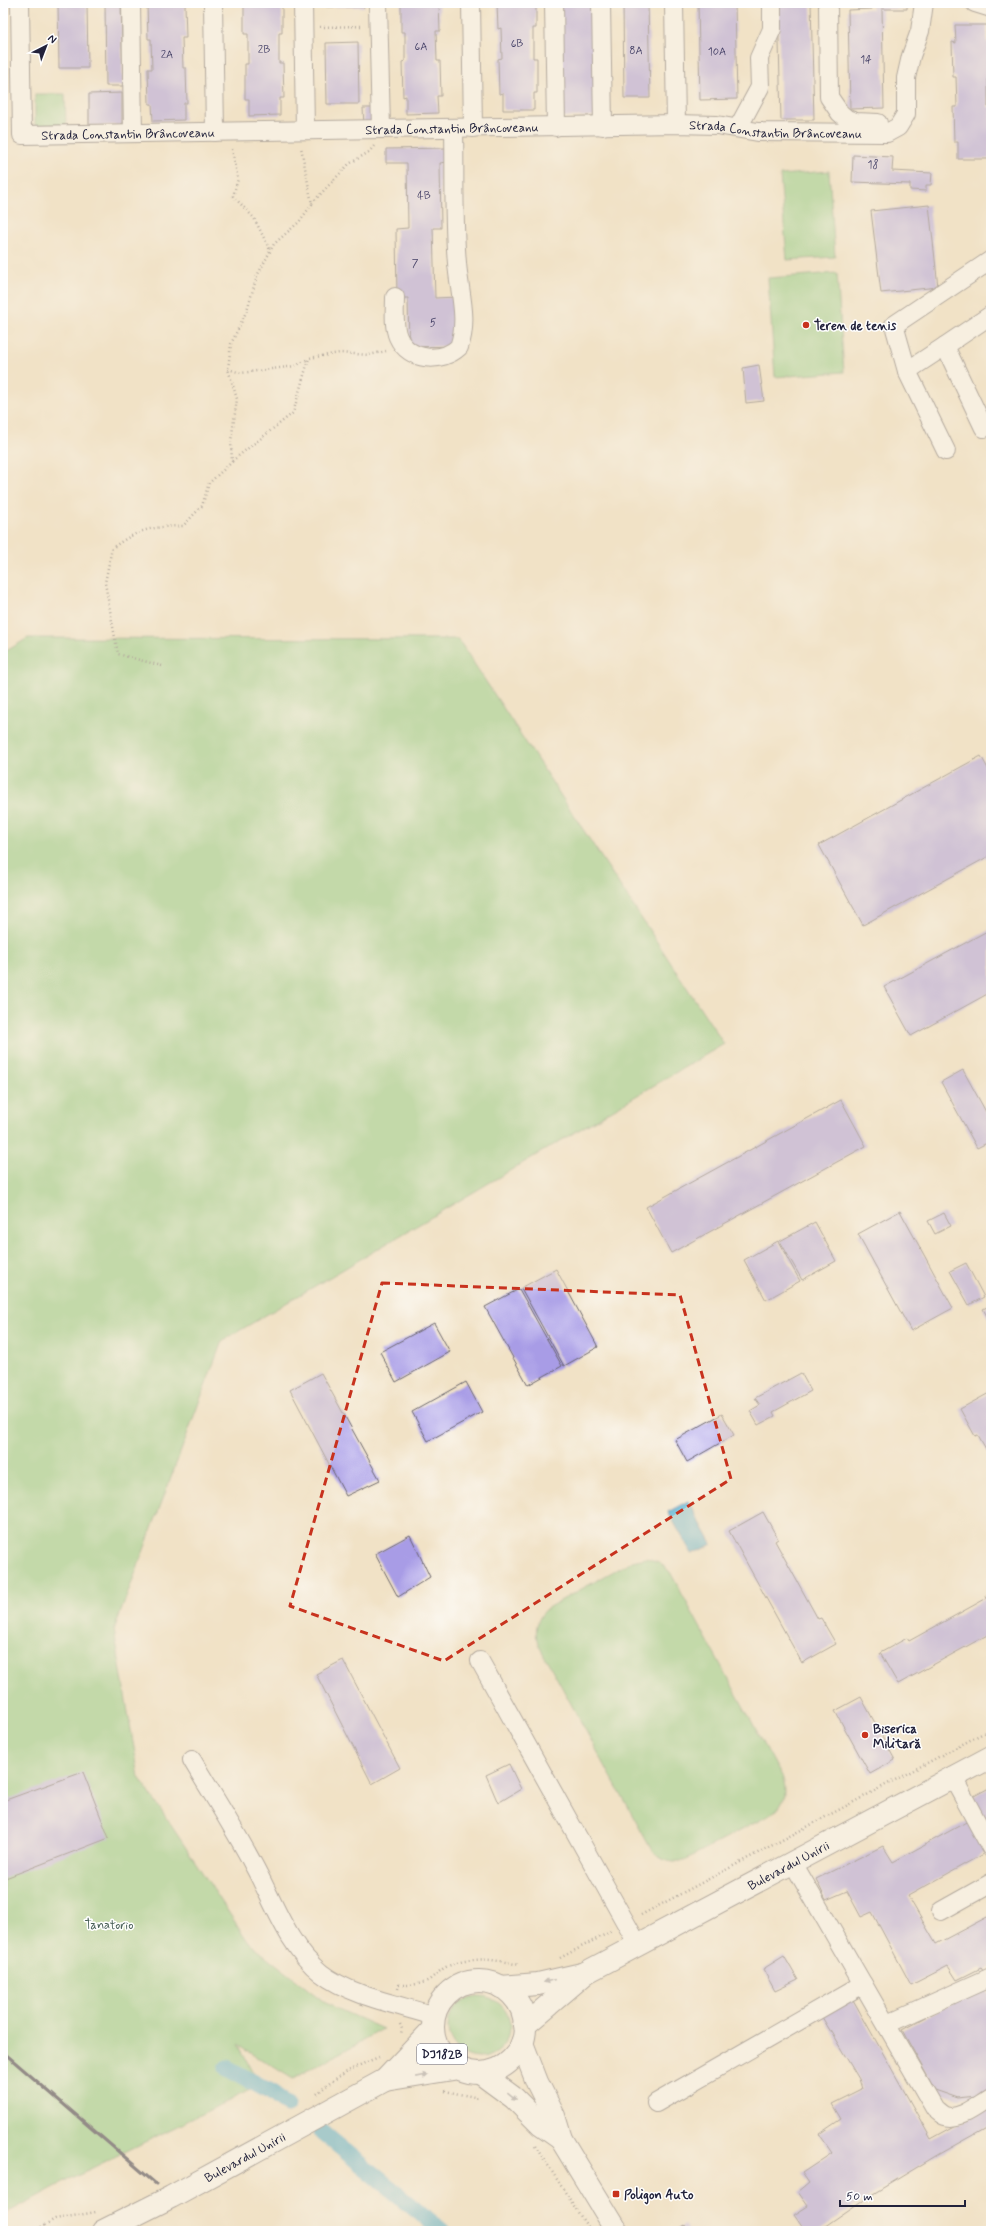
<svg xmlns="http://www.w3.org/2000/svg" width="994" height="2234" font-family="Mynerve,sans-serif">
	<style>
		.green { fill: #8dce86; stroke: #587860 }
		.water { fill: #51aecf; stroke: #3a6885 }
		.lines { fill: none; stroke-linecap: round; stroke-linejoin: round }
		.canal { stroke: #51aecf; stroke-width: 17 }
		.building { fill: #a89ce6 }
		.minor-casing { stroke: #6a656c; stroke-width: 20 }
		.major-casing { stroke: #6a656c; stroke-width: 24 }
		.path { stroke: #6a656c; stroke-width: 2.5; stroke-dasharray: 1 3; stroke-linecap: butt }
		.minor { stroke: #fff; stroke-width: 18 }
		.major { stroke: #fff; stroke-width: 22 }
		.rail { stroke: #22223b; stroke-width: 3 }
		.oneway { fill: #9c9ca7 }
		.marked { fill: none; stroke: #c8321e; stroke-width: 3; stroke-dasharray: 8 5; stroke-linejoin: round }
		.poi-dot { fill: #c8321e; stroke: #fff; stroke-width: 1.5 }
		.labels { text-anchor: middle; stroke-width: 3; stroke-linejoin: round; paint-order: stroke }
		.number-label { font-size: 11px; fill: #444066 }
		.shield { fill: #fff; stroke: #646476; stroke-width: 1 }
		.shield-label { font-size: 12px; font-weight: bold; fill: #22223b }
		.street-label { font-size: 13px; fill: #22223b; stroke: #fff }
		.poi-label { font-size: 13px; font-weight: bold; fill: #22223b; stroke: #fff; text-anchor: start }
		.park-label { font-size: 13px; fill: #475e55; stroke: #fff }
	</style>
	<rect width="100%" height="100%" fill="#fff"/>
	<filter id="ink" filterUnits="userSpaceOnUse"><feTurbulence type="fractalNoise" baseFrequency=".025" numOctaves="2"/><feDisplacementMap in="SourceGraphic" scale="8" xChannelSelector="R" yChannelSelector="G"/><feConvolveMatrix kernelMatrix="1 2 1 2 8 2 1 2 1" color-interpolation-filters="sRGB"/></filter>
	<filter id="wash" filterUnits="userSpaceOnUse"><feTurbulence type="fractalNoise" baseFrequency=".012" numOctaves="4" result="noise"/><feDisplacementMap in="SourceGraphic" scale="16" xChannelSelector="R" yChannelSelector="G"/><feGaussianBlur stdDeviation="0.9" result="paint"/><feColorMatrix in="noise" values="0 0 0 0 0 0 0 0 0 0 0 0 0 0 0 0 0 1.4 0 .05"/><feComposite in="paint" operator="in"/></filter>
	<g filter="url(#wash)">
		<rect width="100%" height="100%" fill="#f1e2c6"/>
		<g class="green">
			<path d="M35,94H65L66,126L35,127Z"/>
			<path d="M829,171L835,257L787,260L780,175Z"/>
			<path d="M837,273L844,372L775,377L768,278Z"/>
			<path d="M28,638L458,639L724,1044L222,1341L114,1630L139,1777L249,1943L327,2004L383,2029L293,2079L238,2045L260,2085L68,2180L3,2215V653Z"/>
			<path d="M646,1558L659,1562L670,1572L782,1777C787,1790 786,1800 777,1810L681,1862C668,1863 659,1859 651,1849L538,1644C534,1629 537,1617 549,1607L632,1561Z"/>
			<circle cx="479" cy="2027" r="31"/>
		</g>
		<path class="water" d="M688,1501L712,1544L692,1554L668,1512Z"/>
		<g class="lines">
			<g class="canal">
				<path d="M227,2068L271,2092L287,2105"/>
				<path d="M322,2132L442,2231"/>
			</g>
		</g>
		<g id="blocks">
			<g class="building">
				<path d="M58,3H87L88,68H59Z"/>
				<path d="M105,3H121L123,86H106Z"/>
				<path d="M151,3L185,4L186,38H182L183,68H186L187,103H184V120L153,121L152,104H149L148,69H152L151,39H148L147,4Z"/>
				<path d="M244,3H282V33H279V63H283L284,98H280V115L249,116V99H245V64H248V34H244Z"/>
				<rect x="327" y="3" width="37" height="4"/>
				<path d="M401,3H439L440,31H436L437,61H440L441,96H437L438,113L406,114V96L403,97L402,62L405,61V32H401Z"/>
				<path d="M497,3H536V28H533V58H537V93H534V110H503V93L499,94L498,59L502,58L501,28L498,29Z"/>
				<path d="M560,3H593L596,116L563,117Z"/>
				<path d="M623,3H648L650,98H624Z"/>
				<path d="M698,3H735L737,99L700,100Z"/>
				<path d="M778,3H811L814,120H781Z"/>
				<path d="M872,3H907V9H882L884,108L850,109L848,10L872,9Z"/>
				<path d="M955,25H987V42H991V77H988V107H991L989,159H958V142H954L953,107H957L956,77H953L952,42L956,43Z"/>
				<path d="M358,42L359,104H327L326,43Z"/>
				<path d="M122,93V125L89,126V94Z"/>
				<path d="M363,108H379V126H364Z"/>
				<path d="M448,148V162L440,163L441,228H433L435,298L457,297L458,346L409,347L408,298H397L396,229L408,228L407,163H386V149Z"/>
				<path d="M853,155L893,157L892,171L932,173L931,185H926V191L910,190V184L852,182Z"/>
				<path d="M929,205L938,287L881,293L871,211Z"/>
				<path d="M759,365L764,401L746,403L743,368Z"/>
				<path d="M981,756L991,774V855L863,925L819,845Z"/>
				<path d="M991,929V992L911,1036L884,987Z"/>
				<path d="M963,1070L991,1121V1141L977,1148L941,1082Z"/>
				<path d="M841,1100L866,1146L671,1253L646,1207Z"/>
				<path d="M900,1211L953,1308L911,1331L858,1234Z"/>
				<path d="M944,1213L951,1226L935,1234L928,1221Z"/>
				<path d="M815,1222L836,1261L802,1280L780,1241Z"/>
				<path d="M778,1241L800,1281L766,1300L744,1260Z"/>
				<path d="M966,1263L984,1297L969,1305L950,1271Z"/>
				<path d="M556,1269L598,1347L564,1366L521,1288Z"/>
				<path d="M519,1289L562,1366L528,1385L485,1307Z"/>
				<path d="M991,1305V1323L983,1309Z"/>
				<path d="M434,1323L450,1352L396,1382L380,1352Z"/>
				<path d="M321,1373L380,1480L346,1496L290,1390Z"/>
				<path d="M801,1373L811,1391L773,1412L775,1416L758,1425L750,1411L760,1405L755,1398Z"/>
				<path d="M466,1382L482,1412L428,1441L412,1412Z"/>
				<path d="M991,1392V1458L978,1435L975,1436L960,1409Z"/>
				<path d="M722,1414L734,1435L687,1462L675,1440Z"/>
				<path d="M763,1512L778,1539L775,1541L818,1619L821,1618L836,1644L802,1663L729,1531Z"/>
				<path d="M410,1535L430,1577L398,1597L375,1554Z"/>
				<path d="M991,1592V1633L898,1684L880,1653L907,1638L909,1641L987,1598L986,1595Z"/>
				<path d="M343,1660L400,1768L372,1784L316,1674Z"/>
				<path d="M861,1697L895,1760L870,1774L835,1711Z"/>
				<path d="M509,1764L521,1789L498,1803L486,1775Z"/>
				<path d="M83,1772L109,1838L3,1879V1801Z"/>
				<path d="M991,1787V1831L972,1797Z"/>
				<path d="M970,1820L988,1851L908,1896L936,1944L991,1915V1968L984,1972L981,1968L957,1980L948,1966L911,1985L872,1912L861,1917L847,1891L826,1900L816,1879L883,1846L893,1862Z"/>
				<path d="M784,1956L798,1980L775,1991L763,1969Z"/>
				<path d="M984,1986L991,1998V2088L978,2096L958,2098L935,2090L902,2030Z"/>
				<path d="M852,1998L931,2139L991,2106V2125L939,2154L863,2200L818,2231H805L794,2215L808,2206L798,2192L809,2183L802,2173L832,2153L819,2134L841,2119L832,2104L862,2089L859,2079L822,2017Z"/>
				<path d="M685,2225L688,2231H675Z"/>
			</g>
		</g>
	</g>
	<g filter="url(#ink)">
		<use href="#blocks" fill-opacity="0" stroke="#6a656c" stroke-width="1"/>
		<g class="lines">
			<defs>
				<g id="minor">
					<path id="s1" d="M20,3L22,135L676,124L717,125L758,132L887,133L898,127L906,114V78L911,56L920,31L924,3"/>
					<path d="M131,3L133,133"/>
					<path d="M213,3L215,132"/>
					<path d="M303,3L305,130"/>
					<path d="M378,3L381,129"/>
					<path d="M471,3L473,128"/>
					<path d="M554,3L556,127"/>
					<path d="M601,3L603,126"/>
					<path d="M674,3L676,124"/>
					<path d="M828,3L829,97L840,113L847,119L856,122L878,123"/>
					<path d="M975,3L991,8"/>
					<path d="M738,128L760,87L759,58L772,29V3"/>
					<path d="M395,297C395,310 393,325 398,337C409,362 442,363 459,347C469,319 459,291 457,263C453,218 455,173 454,128"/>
					<path d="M945,346L907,371L946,451"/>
					<path d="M907,371L894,325L991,260"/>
					<path d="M984,428L945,346L991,315"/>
					<path d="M480,1661L638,1945"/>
					<path d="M192,1760C212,1794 234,1828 253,1864C273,1900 288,1947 321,1973C350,1996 400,2005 434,2016"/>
					<path d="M953,1778L991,1848"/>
					<path d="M793,1863L935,2109C938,2111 942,2115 945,2116C960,2121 979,2104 991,2097"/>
					<path d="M941,1911L991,1883"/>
					<path d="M887,2024L991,1977"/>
					<path d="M656,2103L863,1984"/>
				</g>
				<g id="major">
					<circle cx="479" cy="2027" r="46"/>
					<path d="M501,1987L538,1984L582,1974"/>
					<path id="s2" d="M524,2026L587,1972L991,1757"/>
					<path d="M522,2043L537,2082L554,2116L561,2139L617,2231"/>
					<path d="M480,2073L514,2098L541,2125L561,2139"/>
					<path d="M385,2080L459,2068"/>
					<path id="s3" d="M103,2231L171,2197L385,2080L433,2029"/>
				</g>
			</defs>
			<use href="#minor" class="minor-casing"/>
			<use href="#major" class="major-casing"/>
			<g class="path">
				<path d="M320,27L363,26"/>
				<path d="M232,149L238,179L233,196L254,218L270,250"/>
				<path d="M312,203L349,164L369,152L374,146"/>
				<path d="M228,369L241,373L295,366L308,359"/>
				<path d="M232,461L293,413L309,358L340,353L369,355L386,351"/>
				<path d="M162,666L118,654L105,583L112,548C139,529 150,527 183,526L202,506L209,483L232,462L231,441L237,399L228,369L231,344L247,310L257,276L274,244L299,222L312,204L301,147"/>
				<path d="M641,1915L991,1729"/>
				<path d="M560,1958L612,1931"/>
				<path d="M398,1989L399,1985C410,1985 420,1985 429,1980C435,1976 440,1970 446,1967C470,1956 495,1959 519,1965"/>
				<path d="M400,2024L402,2029L401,2034"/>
				<path d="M445,2091L479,2098"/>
				<path d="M317,2094C336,2076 354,2067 379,2057"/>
				<path d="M535,2145L590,2231"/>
				<path d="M34,2231L55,2219L96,2212"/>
			</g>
			<use href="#minor" class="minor"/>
			<use href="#major" class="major"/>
			<path class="rail" d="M3,2052L156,2184"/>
		</g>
		<defs><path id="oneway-solid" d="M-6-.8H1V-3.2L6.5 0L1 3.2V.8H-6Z"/></defs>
		<g class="oneway">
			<use href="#oneway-solid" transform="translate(549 1981) rotate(166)"/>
			<use href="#oneway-solid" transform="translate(422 2076) rotate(-11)"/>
			<use href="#oneway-solid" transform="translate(512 2096) rotate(39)"/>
		</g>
	</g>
	<path d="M0 0H994V2234H0ZM382,1283L680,1295L731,1479L444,1661L290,1606Z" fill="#f1e2c6" fill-opacity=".55" fill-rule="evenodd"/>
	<path class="marked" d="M382,1283L680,1295L731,1479L444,1661L290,1606Z"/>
	<g class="poi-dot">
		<circle cx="806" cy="325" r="4"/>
		<circle cx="865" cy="1735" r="4"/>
		<rect x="612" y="2190" width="8" height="8" rx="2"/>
	</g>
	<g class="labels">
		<g class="number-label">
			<text x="517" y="47">6B</text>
			<text x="421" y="50">6A</text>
			<text x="264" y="53">2B</text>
			<text x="636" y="54">8A</text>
			<text x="717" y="55">10A</text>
			<text x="167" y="58">2A</text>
			<text x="866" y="63">14</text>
			<text x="873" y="168">18</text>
			<text x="424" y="199">4B</text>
			<text x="415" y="267">7</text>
			<text x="433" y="326">5</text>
		</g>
		<rect class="shield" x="417" y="2044" width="50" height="20" rx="3"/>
		<g class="shield-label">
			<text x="442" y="2058">DJ182B</text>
		</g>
		<g class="street-label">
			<text dy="5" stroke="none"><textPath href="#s1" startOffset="562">Strada Constantin Brâncoveanu</textPath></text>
			<text dy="5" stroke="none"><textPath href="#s1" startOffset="886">Strada Constantin Brâncoveanu</textPath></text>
			<text dy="5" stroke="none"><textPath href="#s1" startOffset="238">Strada Constantin Brâncoveanu</textPath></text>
			<text dy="5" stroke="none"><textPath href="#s2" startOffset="311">Bulevardul Unirii</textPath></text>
			<text dy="5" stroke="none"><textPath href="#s3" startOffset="160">Bulevardul Unirii</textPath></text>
		</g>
		<g class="poi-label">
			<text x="814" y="330">Teren de tenis</text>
			<text x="873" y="1733">Biserica<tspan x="873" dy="15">Militară</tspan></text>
			<text x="624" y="2199">Poligon Auto</text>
		</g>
		<g class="park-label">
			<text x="109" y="1929">Tanatorio</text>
		</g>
	</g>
	<rect width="994" height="2234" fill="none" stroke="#fff" stroke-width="16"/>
	<g transform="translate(46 46) rotate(42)" stroke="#ffffff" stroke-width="3" paint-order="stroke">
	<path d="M0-3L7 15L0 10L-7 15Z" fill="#22223b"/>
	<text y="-6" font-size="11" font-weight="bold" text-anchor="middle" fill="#22223b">N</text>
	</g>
	<path d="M840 2200v6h125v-6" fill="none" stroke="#22223b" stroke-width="2"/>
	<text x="846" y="2200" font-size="12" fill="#22223b" stroke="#ffffff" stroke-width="3" paint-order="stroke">50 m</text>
</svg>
